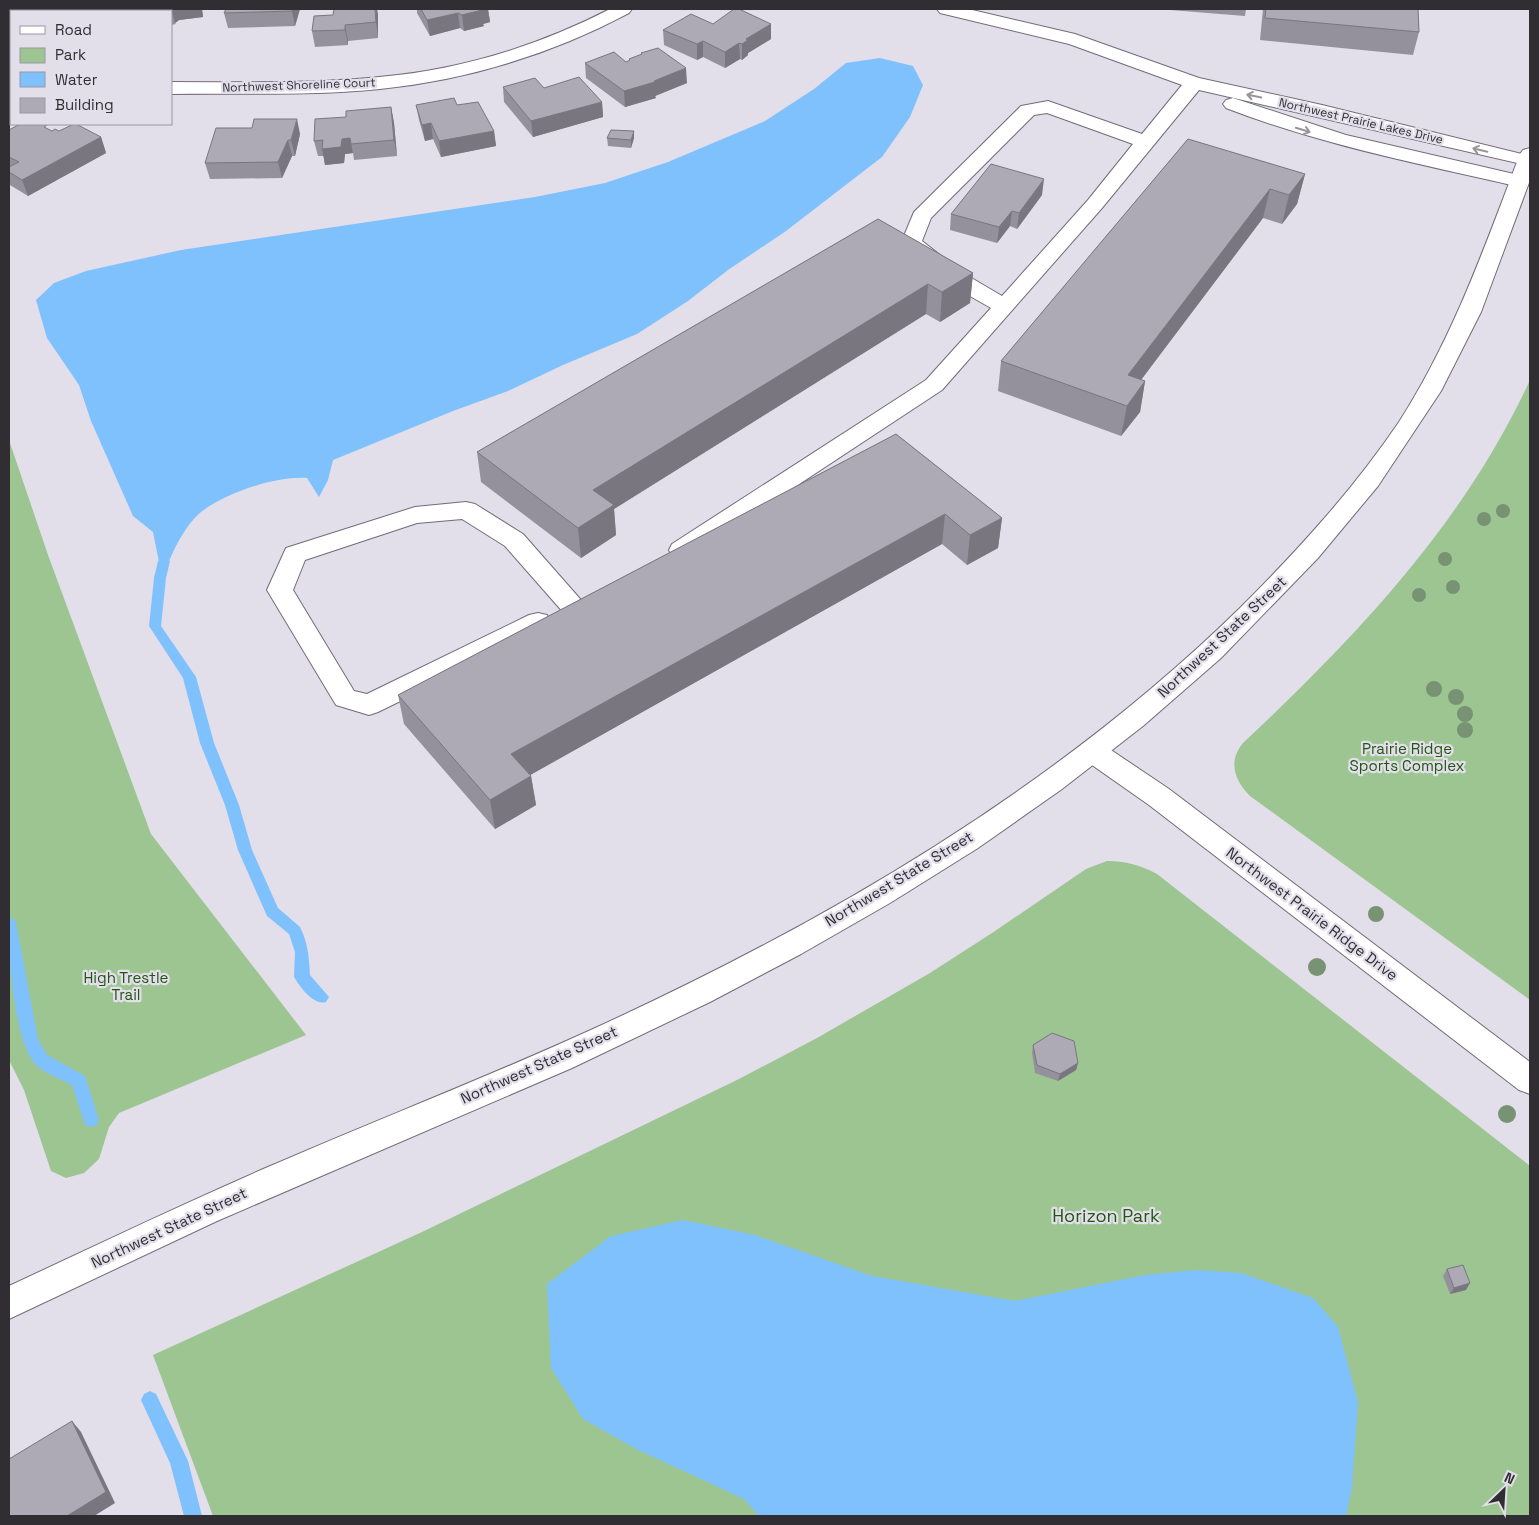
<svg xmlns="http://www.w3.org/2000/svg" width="1539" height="1525" font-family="'Space Grotesk',sans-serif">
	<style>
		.green { fill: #9dc592 }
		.water { fill: #7fc1fd }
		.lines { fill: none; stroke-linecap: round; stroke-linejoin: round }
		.stream { fill: #7fc1fd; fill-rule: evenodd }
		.minor-casing { stroke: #716c77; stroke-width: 2 }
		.major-casing { stroke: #716c77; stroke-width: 2 }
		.minor { fill: #fff; fill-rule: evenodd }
		.major { fill: #fff; fill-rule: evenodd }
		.tree { fill: #789373 }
		.wall { fill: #95919c }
		.shaded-wall { fill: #79767f }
		.building { fill: #ada9b5; stroke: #79767f }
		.oneway { stroke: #989699 }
		.labels { text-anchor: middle; stroke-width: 4.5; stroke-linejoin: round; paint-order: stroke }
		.far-street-label { font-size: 12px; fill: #302e33; stroke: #e2deea }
		.street-label { font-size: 15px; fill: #302e33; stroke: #e2deea }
		.park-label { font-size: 15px; fill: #225512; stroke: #e2deea }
		.near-park-label { font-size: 18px; fill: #225512; stroke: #e2deea }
	</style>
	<rect width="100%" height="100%" fill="#e2deea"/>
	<g class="green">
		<path d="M1530,380V1000L1250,796C1234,780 1228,761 1243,743C1356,637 1465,522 1530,380Z"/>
		<path d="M9,440L48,555L151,834L306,1035L119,1113L109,1127L99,1159L84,1173L66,1178L51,1171L24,1090L9,1060Z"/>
		<path d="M1107,861C1126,861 1140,865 1157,874L1530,1166V1516H213L153,1355L422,1232L739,1079L817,1038L930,973L992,933L1086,869Z"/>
	</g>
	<g class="water">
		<path d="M880,58L913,66L923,85L910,117L882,157L786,231L728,270L688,301L637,334L563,365L508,391L453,411L333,460L328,480L319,497L307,478C276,476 227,492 201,512C186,525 177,543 169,561L159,562L153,532L133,516L91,421L79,385L47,338L36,300L54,283L86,271L181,250L535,197L605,183L668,162L765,121L814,89L846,63Z"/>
		<path d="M683,1220L755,1235L872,1276L1015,1301L1145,1275L1196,1270L1241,1273L1313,1298L1338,1327L1358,1402L1352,1487L1346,1516H759L744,1499L636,1449L583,1419L551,1368L547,1284L611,1236Z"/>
	</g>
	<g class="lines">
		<g class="stream">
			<path d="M164,557L170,561L166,578L161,626L196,677L214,743L239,805L252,850L278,908L300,927C308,943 309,957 310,975L329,997L326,1002C314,1006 300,987 294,977L295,952L289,934L267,916L238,850L225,805L200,743L183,678L149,626L154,578L158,561Z"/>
			<path d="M9,917L14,919L16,923L38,1039L47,1055L85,1076L99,1120L97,1125L91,1127L85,1125L72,1085C63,1080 42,1072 35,1064C14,1041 7,949 9,917Z"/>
			<path d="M150,1391L156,1394L188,1461L202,1516H184L170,1463L141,1400L144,1394Z"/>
		</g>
		<defs>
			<g id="minor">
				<path d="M610,9H632L629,13C552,54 467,80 380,89C311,96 241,93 171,94V82C241,82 310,84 379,77C460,70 538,46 610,9Z"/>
				<path d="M937,9H968L1075,34L1199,78L1322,105L1530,156V166L1199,90L1102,208L942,390L690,556L681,559L672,556L669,550L672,544L926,380L991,308L947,283L901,243L914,212L1021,106L1048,101L1142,134L1182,85L1069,44L940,13ZM1047,113L1133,144L1088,200L1002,296L963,273L922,241L931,218L1034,115Z"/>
				<path d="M1233,98L1346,135L1527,177L1530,181L1527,185L1520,187C1421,164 1321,145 1226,108L1223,104L1226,100Z"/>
				<path d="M466,502L475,504L523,534L581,600L585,606L581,612L572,615L563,612L505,546L462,519L417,523L305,560L293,590L354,691L367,694L529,615L538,613L547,615L551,622L547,629L378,712L369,715L336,705L267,590L286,548L415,507Z"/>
				<path d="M1092,741L1102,744L1169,789L1530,1062V1094L1519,1090L1149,805L1082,758L1078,751L1082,744Z"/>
			</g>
			<path id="major" d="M1530,148V180L1481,312L1441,391L1378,486L1318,558L1221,658L1143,726L1062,789L978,848L890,903L801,954L710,1002L572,1068L217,1221L9,1319V1286C95,1246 180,1205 268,1167C376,1120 486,1078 593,1029C827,922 1055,789 1240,608C1298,550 1353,490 1399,422C1453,338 1485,246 1520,154L1523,150Z"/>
		</defs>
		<use href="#minor" class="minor-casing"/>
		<use href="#major" class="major-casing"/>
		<use href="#minor" class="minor"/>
		<use href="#major" class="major"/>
	</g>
	<g class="tree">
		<circle cx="1503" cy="511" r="7"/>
		<circle cx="1484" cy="519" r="7"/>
		<circle cx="1445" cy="559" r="7"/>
		<circle cx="1453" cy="587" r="7"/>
		<circle cx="1419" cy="595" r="7"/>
		<circle cx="1434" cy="689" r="8"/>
		<circle cx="1456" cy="697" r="8"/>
		<circle cx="1465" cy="714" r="8"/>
		<circle cx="1465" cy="730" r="8"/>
		<circle cx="1376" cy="914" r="8"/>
		<circle cx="1317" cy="967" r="9"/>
		<circle cx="1507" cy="1114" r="9"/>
	</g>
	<g class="wall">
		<path d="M130,9H202L203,17L179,20L175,23L176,24L171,25V11H130Z"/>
		<path d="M226,9H300L295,26L228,28L224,13Z"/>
		<path d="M417,9H488L490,22L483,24L484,26L464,31L460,28L430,36L417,13Z"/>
		<path d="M1158,9H1246L1245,16Z"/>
		<path d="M1263,9H1418L1419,32L1413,55L1260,40Z"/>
		<path d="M378,14V38L348,41V45L315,47L312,31Z"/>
		<path d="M713,24L771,39L748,53V55L742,60L740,59L725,68L703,57L697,60L664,45L663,30Z"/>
		<path d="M11,30V48L9,40V31Z"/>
		<path d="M641,53L687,83L655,96L656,98L625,107L586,78L585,63L626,62L629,61V59L641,55Z"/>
		<path d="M503,87L544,88L602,102L603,117L533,137L504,102Z"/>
		<path d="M416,105H457L494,131L496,146L441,157L433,139L425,141L419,120Z"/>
		<path d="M391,107L394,123L397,156L354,160L353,153L345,154L344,163L325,165L324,156H318L314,141L346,117Z"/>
		<path d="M48,129L52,131H59L101,137L106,153L28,196L10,185L9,182V130Z"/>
		<path d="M300,134L295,156H292L282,178L210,179L205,163Z"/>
		<path d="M607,138H634L631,148L608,146Z"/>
		<path d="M1188,139L1305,174L1297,204L1282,224L1263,218L1141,380L1145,381L1140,412L1121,436L998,391L1001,361Z"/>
		<path d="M1042,195L1017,229L1010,226L997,243L950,230L951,214Z"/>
		<path d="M878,219L973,273L970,303L940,322L926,314L614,509L616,535L581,558L481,482L477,452Z"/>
		<path d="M896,434L1002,518L998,548L967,565L942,544L530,775L531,776L536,805L495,829L404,724L398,695Z"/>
		<path d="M1033,1045L1078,1063L1076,1070L1058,1081L1035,1073L1032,1053Z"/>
		<path d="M1447,1269L1466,1290L1450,1294L1443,1276Z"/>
	</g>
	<g class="shaded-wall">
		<path d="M171,9H202L203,17L179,20L175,23Z"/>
		<path d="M293,9H300L295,26L292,11Z"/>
		<path d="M375,9H377L378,14V38L376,22Z"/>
		<path d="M482,9H488L490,22L483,24L484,26L464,31L462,15Z"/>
		<path d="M458,13L460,28L430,36L427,20Z"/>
		<path d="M771,24V39L748,53V55L742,60V44L746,39Z"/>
		<path d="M345,25L348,41V45L345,30Z"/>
		<path d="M703,41V57L697,60V44Z"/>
		<path d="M739,43L740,59L725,68V52Z"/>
		<path d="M686,68L687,83L655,96L656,98L625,107L624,91L654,81Z"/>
		<path d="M602,102L603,117L533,137L531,121Z"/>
		<path d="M9,106H11V122L9,123Z"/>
		<path d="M391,107L394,123L397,156L394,140Z"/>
		<path d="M297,119L300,134L295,156L291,140Z"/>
		<path d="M431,123L433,139L425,141L422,125Z"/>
		<path d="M494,131L496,146L441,157L439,141Z"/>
		<path d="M634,131V138L631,148V140Z"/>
		<path d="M101,137L106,153L28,196L22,180Z"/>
		<path d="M350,138L353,153L345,154L344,163L325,165L322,149L342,139Z"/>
		<path d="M288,140L292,156L282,178L278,162Z"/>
		<path d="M1305,174L1297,204L1282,224L1289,195Z"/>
		<path d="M1044,179L1042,195L1017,229L1019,213Z"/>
		<path d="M1270,189L1263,218L1122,405L1128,375Z"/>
		<path d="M1012,211L1010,226L997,243L999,227Z"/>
		<path d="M973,273L970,303L940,322L942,292Z"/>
		<path d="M928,284L926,314L614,509L616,535L581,558L578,528L593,490Z"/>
		<path d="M1145,381L1140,412L1121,436L1127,406Z"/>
		<path d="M945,514L942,544L516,783L511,754Z"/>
		<path d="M1002,518L998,548L967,565L970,535Z"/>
		<path d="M531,776L536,805L495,829L490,800Z"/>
		<path d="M1078,1063L1076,1070L1058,1081L1060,1074Z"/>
		<path d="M1470,1283L1466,1290L1450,1294L1454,1288Z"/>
		<path d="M72,1421L81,1432L115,1503L94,1516H67Z"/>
	</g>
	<g class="building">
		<path d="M49,9H57L63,11H44Z"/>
		<path d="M130,9H172L152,11H130Z"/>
		<path d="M226,9H293L292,11L224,13Z"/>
		<path d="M334,9H375L376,22L345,25V30L312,31L314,16L333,15Z"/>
		<path d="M421,9H482V10L462,15L458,13L427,20Z"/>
		<path d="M734,9H739L771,24L746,39L748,40L742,44L739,43L725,52L703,41L697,44L663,30L691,14L713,24Z"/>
		<path d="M1266,9H1418L1419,32L1265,18Z"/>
		<path d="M11,30V35L9,34V31Z"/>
		<path d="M658,48L686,68L654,81L655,82L624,91L585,63L614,52L626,62L630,60L629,59L642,54L641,53Z"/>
		<rect x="9" y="69" width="2" height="37"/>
		<path d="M579,77L602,102L531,121L503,87L535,78L544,88Z"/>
		<path d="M454,98L457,105L478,102L494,131L439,141L431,123L422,125L416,105Z"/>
		<path d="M391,107L394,140L351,144L350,138L342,139L341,147L322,149L323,140L314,141L315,119L346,117V111Z"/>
		<path d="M254,119H297L291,140H288L278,162L205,163L216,128H252Z"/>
		<path d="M20,124H45L47,125L44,127L52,131L55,129L59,131L74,124H76L101,137L22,180L9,172V167L19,162L9,157V130Z"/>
		<path d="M611,130L634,131L631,140L607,138Z"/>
		<path d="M1188,139L1305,174L1289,195L1270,189L1128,375L1145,381L1127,406L1001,361Z"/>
		<path d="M991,164L1044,179L1019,213L1012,211L999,227L951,214Z"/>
		<path d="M878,219L973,273L942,292L928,284L593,490L614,505L578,528L477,452Z"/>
		<path d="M896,434L1002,518L970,535L945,514L511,754L531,776L490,800L398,695Z"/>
		<path d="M1052,1033L1074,1041L1078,1063L1060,1074L1037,1065L1033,1045Z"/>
		<path d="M1463,1265L1470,1283L1454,1288L1447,1269Z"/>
		<path d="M72,1421L106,1492L67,1516H9V1459Z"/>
	</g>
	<defs><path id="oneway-shaft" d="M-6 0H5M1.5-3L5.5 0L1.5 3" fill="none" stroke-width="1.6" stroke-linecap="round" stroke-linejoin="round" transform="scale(1.25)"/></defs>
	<g class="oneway">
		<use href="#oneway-shaft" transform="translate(1254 96) rotate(-168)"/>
		<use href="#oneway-shaft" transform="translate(1303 130) rotate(17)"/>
		<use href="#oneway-shaft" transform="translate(1480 150) rotate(-167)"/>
	</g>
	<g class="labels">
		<g class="far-street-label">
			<text transform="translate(299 85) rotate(-2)" y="4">Northwest Shoreline Court</text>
			<text transform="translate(1361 121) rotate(13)" y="4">Northwest Prairie Lakes Drive</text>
		</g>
		<g class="street-label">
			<text transform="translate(1222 637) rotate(-43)" y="5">Northwest State Street</text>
			<text transform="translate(899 879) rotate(-31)" y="5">Northwest State Street</text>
			<text transform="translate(1312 914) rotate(37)" y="5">Northwest Prairie Ridge Drive</text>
			<text transform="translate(539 1065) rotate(-24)" y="5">Northwest State Street</text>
			<text transform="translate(169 1228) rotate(-25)" y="5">Northwest State Street</text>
		</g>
		<g class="park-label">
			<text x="1407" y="754">Prairie Ridge<tspan x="1407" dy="17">Sports Complex</tspan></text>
			<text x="126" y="983">High Trestle<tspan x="126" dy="17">Trail</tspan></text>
		</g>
		<g class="near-park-label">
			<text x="1106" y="1222">Horizon Park</text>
		</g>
	</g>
	<rect width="1539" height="1525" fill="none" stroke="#302e33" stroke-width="20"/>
	<rect x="10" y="10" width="162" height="115" fill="#e2deea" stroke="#9b98a1"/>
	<rect x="20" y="26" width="25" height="8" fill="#ffffff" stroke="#9b98a1"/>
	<text x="55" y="35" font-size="15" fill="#302e33">Road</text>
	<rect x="20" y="48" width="25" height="15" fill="#9dc592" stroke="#9b98a1"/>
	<text x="55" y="60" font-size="15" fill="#302e33">Park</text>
	<rect x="20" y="72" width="25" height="15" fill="#7fc1fd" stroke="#9b98a1"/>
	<text x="55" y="85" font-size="15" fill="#302e33">Water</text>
	<rect x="20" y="98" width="25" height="15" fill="#ada9b5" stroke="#9b98a1"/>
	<text x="55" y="110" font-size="15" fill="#302e33">Building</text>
	<g transform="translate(1504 1490) rotate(25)" stroke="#e2deea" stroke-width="4" paint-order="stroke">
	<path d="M0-4L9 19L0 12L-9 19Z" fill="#302e33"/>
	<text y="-8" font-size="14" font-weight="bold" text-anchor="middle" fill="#302e33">N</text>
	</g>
</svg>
